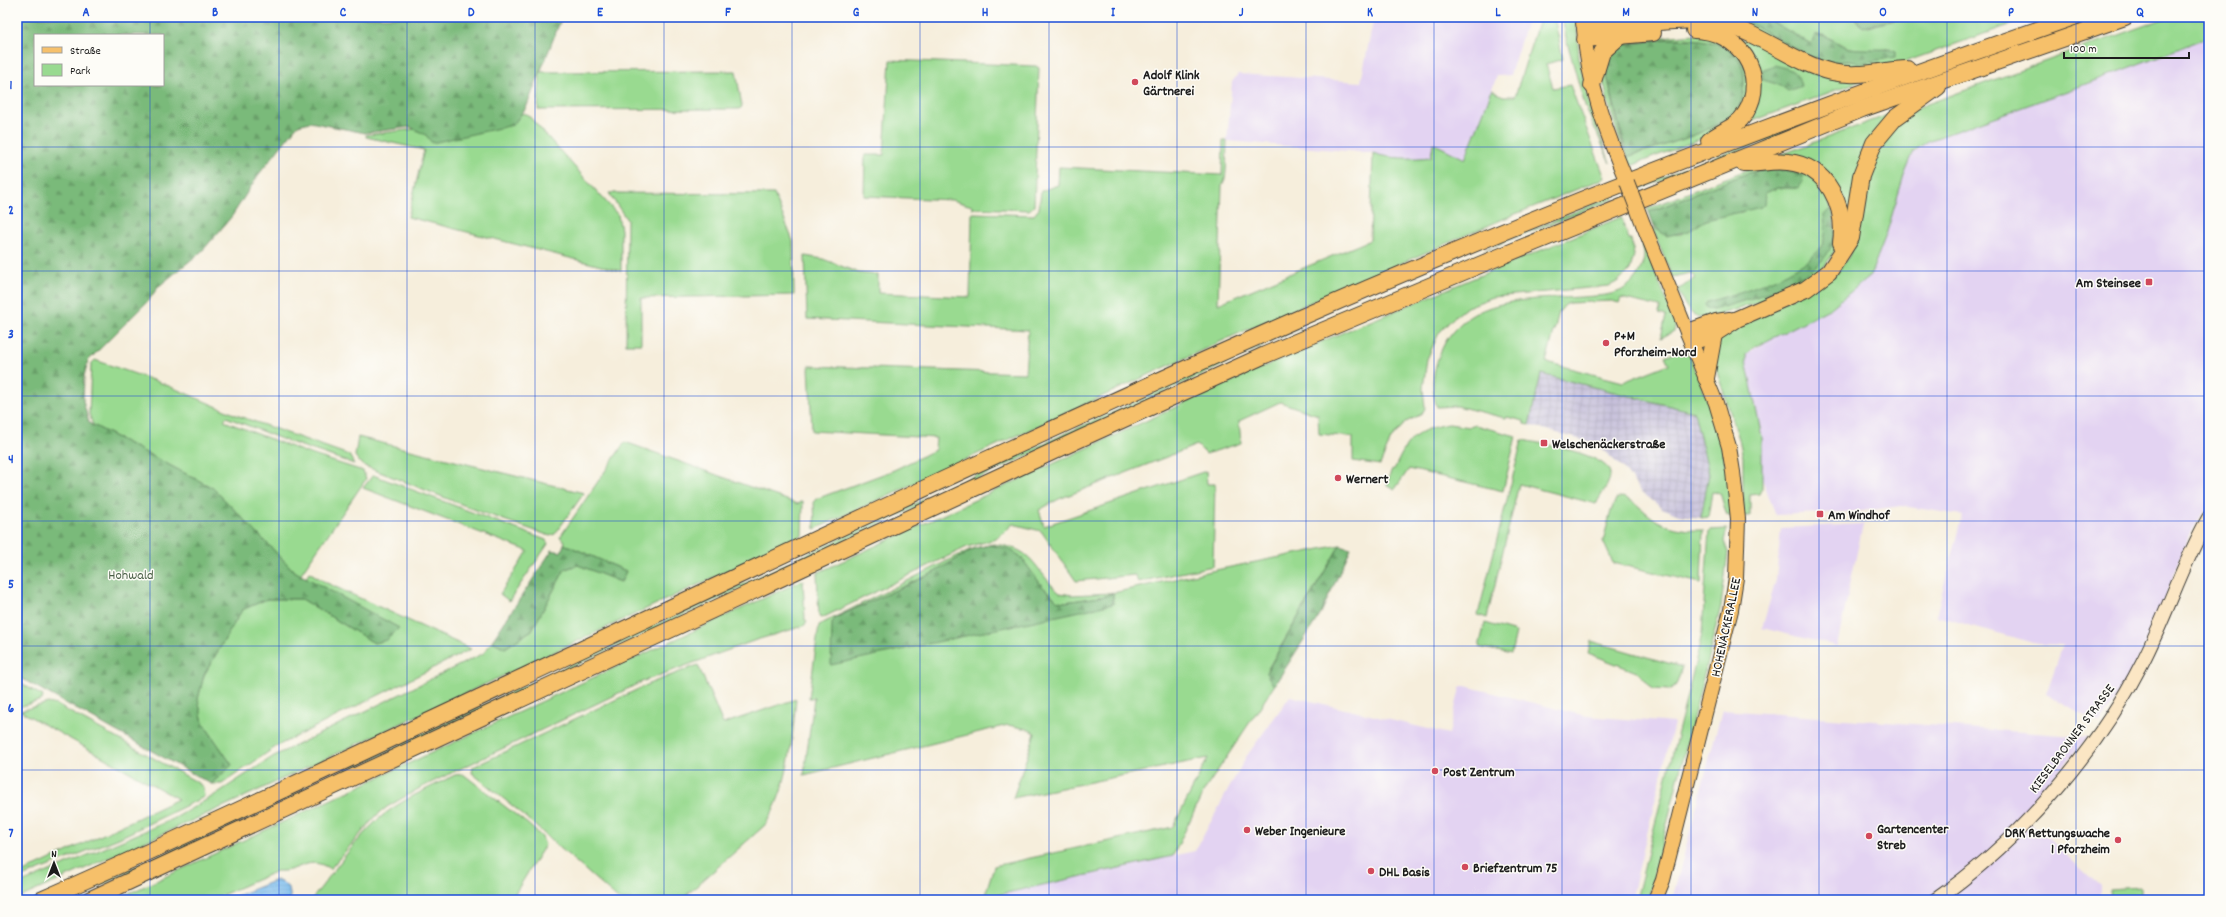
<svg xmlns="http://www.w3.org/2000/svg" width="2226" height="917" font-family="Dekko,sans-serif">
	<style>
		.built { fill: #e3d3f2 }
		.industrial { fill: url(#industrial-grid) }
		.green { fill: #99da90; stroke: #5a7b56; fill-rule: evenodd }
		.forest { fill: url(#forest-firs); stroke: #4b6b4b; fill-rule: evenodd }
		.water { fill: url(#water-rules); stroke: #4a6c85 }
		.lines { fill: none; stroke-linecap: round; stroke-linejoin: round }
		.secondary-casing { stroke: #3d3c39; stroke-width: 15 }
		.primary-casing { stroke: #3d3c39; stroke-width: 16 }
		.highway-casing { stroke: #3d3c39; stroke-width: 18 }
		.secondary { stroke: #fbe6c4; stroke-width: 13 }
		.primary { stroke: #f6c06b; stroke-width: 14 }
		.highway { stroke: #f6c06b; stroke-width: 16 }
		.primary-bridge-casing { stroke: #3d3c39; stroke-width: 16; stroke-linecap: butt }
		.primary-bridge { stroke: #f6c06b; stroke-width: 14 }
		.grid { fill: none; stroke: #1d4ed8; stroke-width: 1; stroke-opacity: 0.55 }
		.poi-dot { fill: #d1495b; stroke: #fdfcf7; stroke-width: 1.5 }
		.labels { text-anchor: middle; stroke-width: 3; stroke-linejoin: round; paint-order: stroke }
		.poi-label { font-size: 14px; font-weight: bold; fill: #1c1c1c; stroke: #fdfcf7; text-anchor: start }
		.park-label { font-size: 14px; fill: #485e45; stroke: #fdfcf7 }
		.street-label { font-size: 14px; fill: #1c1c1c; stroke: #fdfcf7 }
		.neatline { fill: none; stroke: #1d4ed8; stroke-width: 1.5 }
		.grid-label { font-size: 13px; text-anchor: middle; font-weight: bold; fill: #1d4ed8 }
	</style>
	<defs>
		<pattern id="industrial-grid" width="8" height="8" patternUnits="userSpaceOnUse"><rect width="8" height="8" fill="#c6c0da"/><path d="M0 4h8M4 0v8" fill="none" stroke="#aaa4ba"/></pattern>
		<pattern id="forest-firs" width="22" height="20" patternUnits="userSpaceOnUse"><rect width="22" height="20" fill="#7aba7a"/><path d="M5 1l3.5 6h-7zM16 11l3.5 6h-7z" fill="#699f69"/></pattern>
		<pattern id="water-rules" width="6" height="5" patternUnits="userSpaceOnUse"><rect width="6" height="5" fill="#78bbee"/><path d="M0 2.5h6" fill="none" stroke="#67a0cc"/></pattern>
	</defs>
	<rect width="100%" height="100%" fill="#fdfcf7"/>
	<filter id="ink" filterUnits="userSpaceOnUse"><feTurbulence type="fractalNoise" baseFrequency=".025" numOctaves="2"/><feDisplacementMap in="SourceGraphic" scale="8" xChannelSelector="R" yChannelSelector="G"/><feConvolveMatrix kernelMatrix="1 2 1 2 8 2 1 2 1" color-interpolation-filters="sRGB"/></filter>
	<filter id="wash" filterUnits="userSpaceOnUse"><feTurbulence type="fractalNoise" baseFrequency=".012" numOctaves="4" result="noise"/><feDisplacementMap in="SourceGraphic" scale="16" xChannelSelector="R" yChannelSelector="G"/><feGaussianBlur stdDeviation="0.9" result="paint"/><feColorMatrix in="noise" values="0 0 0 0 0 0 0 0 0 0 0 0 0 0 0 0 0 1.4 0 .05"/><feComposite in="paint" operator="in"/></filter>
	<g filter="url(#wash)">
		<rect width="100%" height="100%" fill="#f6eedc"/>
		<g class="built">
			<path d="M1374,17H1528L1510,75L1497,76L1465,159L1433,143L1431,157L1414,159L1378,156L1373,153L1227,141L1232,82L1238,74L1361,82Z"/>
			<path d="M2209,37V504L2188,538L2155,625L2126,683L2099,724L2046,694L2063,645L2038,644L1936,616L1962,515L1902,506L1861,511L1776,515L1761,476L1762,437L1746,361V354L1870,276L1886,235L1904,175L1914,151L1928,141L2070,90Z"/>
			<path d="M1863,524L1837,646L1762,628L1776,580L1781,528Z"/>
			<path d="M1465,686L1586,716L1674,723L1631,900H984V898L1195,851L1246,757L1290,696L1449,734L1460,688Z"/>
			<path d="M1722,710L2088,737L2022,815L2100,886V900H1672Z"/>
		</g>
		<path class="industrial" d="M1541,374L1694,412L1709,474L1701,518L1679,515L1662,508L1640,491L1624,469L1596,444L1529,425Z"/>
		<g class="green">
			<path d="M562,17H682V19L562,18Z"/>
			<path d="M1540,17H1554L1563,59L1546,64L1553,88L1570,85L1605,178L1508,217L1235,335L815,529L814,501L816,499L894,470L935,450L936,438L812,431L809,366L1025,373L1028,330L807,319L805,256L823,259L859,273L878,275V293L970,297L972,213L1034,215L1039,209L1041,191L1058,185L1059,167L1222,175L1223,141H1227C1226,151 1228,179 1222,186L1218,304L1370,240L1373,153C1387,159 1416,159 1431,157L1433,143L1465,159L1492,90L1503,96H1515Z"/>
			<path d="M1562,17H1576L1579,57L1589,104L1610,163L1585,106L1567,42Z"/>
			<path d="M1711,17H1731L1755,26L1797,50L1824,62L1870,61L1892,48L1874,51L1849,48L1823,35H1815L1811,44L1764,17H1854L1860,25L1868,27L1906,17H2032L1902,63L1841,69Z"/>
			<path d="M2101,17H2108L1863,103L1640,189L1638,186L1923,78Z"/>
			<path d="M2168,17H2209V37L2070,90L1928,141L1914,151L1904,175L1886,235L1870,276L1831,308L1753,348L1746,354V361L1762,437V488L1759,494L1750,495V516H1743V457L1739,439L1714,363L1721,335L1836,274L1849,256L1861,195L1880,140L1916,108Z"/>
			<path d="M1702,25L1863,80L1742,125L1757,86Z"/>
			<path d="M1696,34C1716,36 1735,43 1744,62C1755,86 1747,114 1724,128C1712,136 1697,140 1685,145C1667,152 1648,159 1631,166L1627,157C1656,147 1711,134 1733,114C1743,105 1743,92 1744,80C1748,26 1648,36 1616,47L1610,52L1606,72L1624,151L1622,152C1617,120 1582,56 1625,40Z"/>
			<path d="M890,60L1036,66L1039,68L1034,206L1029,210L972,208V206L952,200L864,196L865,155H884Z"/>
			<path d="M736,71L742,106L740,109L538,110L540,72Z"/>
			<path d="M522,113L527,114L618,215L621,230V271L408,217L424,150L366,137V135L415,129L426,135L512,125Z"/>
			<path d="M1893,113L1882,125L1850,227L1842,203L1780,155Z"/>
			<path d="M1789,165L1825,186C1827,196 1839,231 1838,239C1829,288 1751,304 1711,317C1690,320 1685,307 1678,289C1685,287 1688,281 1695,278L1691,273L1672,277L1652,227L1666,235L1681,234L1706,220L1731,213L1743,212L1764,197L1765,193L1777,188H1798L1759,169L1649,212L1647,209L1749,169Z"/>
			<path d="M609,193L774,194L793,241L794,295L641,298V344H626L627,220Z"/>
			<path d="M1613,196L1614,199L1484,250L1501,242Z"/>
			<path d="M1621,217L1629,239H1631L1634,255L1630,270L1617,282L1609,286L1493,297L1467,307L1452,319L1439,333L1427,359L1423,388L1425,408L1422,414L1406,422L1391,439L1380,465L1353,461V437L1319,434L1318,415L1280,402L1239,421L1241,443L1206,454L1197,445L1059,499L1039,510L1044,526L1206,471L1207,484H1215L1213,566L1138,582L1135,575L1076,581L1041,531L1013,524L996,539L967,547L822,618L819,617L817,573L1256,370L1332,337Z"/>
			<path d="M1643,243L1676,323L1674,331L1661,338L1666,316L1659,314L1660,307L1621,298L1619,303L1612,301L1570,303L1565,305L1559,312L1546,362L1623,382L1669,364L1665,356L1680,350L1682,354L1687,353L1690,356L1712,412L1723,451L1734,516H1727L1720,493L1712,492L1708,517L1701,518L1709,474L1694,412L1541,374L1529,425L1524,424V421L1507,417L1505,418L1457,406L1437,407C1430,387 1433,370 1441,351C1465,295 1530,300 1581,297C1594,296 1608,296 1620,291C1633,285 1644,268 1644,254C1644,250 1642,246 1643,243Z"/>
			<path d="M1302,328L215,833L68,900H62L214,831L1049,441L1218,364Z"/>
			<path d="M95,360L164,384L239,416L349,455L354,464L284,440L226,417L224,421L307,453L363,471L366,479L300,575L294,571L213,488L93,425L89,414L91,364Z"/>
			<path d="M1449,424L1470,427L1475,425L1516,436L1503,491L1409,469L1395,489L1387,485L1391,471L1394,470C1407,440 1416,429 1449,424Z"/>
			<path d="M358,437L584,493L555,534L550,536L481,512L362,465L355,456Z"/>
			<path d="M1522,440C1539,443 1607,454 1610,473C1611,483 1600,496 1596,504L1519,484L1487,618L1478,615Z"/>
			<path d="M625,442L798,504L803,501L802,536L231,803L17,899V885L173,819L213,796L274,756L484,653L492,641L505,648L532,630L565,569L578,565L621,582L626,571L564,544L565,541L560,537Z"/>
			<path d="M373,475L546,540L548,544L509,601L500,594L528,551L363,488Z"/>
			<path d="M1622,497C1634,500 1642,510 1653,518C1667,528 1686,531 1703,530L1701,583L1613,563L1603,541L1611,511L1616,499Z"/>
			<path d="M1727,529L1724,541L1728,552L1721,606L1648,900H1636L1697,656L1702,633L1709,530Z"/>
			<path d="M993,544C1031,548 1031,562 1055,589L1060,593L1072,595L1113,593L1201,573L1340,545L1266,672L1274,686L1204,791L1173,856L984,898L994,866L1173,827L1208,758L1013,798L1035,733L1027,729L1008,725L804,775L814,698H809L819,625L969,550ZM990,545L1020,556L1042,586L1058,601L1065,602L1106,596L1113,593V604L835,618L933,573L975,548Z"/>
			<path d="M309,572L327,583L471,649L277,746L222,784H211L232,765L203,723L198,699L204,675L242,610L267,599H302L374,643L399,628L306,578Z"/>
			<path d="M803,580L805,620L807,621L804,626L756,640L644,681L420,788L387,807L376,816L330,869C308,854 299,873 277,871L211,900H115Z"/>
			<path d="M1485,623L1516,632L1511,654L1479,647Z"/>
			<path d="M1591,641L1682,667L1676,685L1669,690L1653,689L1639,673L1588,653Z"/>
			<path d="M698,665L723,724L796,699C792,741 789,788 765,825L681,900H619L515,808L472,773L473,767L651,683Z"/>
			<path d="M17,681L43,696L42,700L19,707Z"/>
			<path d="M48,703L57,705L195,781L203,787L204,797L119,838L17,879V875L178,799L20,711Z"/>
			<path d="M463,774L529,825L542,837L545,845L511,900H311C335,871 360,831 390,810C410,796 433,786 455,775Z"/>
			<path d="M2141,887V900H2110L2109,889Z"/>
		</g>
		<g class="forest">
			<path d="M17,17H562L526,108L513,125L432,143L426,135L410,127L365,133L310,122L298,125L259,174L232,216L217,234L202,251L158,287L149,300L88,361L84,376L83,401L89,423L213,488L294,571L399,628L387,640L374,643L302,599H267L242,610L204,675L198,699L203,723L232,765L211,784L17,676ZM35,35H163V85H35Z"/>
			<path d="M1731,17H1764L1811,44L1815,35C1829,34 1837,45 1849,48C1861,50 1891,48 1896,51V57L1861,63L1849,61L1824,62L1811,57L1755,26Z"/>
			<path d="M1854,17H1906L1863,27Z"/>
			<path d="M1667,39C1701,39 1747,38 1744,85C1743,96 1741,108 1732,115C1702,137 1661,145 1627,157L1606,72L1610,52L1623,45Z"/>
			<path d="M1774,65C1790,69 1796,69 1801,86L1788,91L1780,85L1763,80L1762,70Z"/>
			<path d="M1771,168L1803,175L1802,183L1798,188H1777L1765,193L1764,204L1761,207L1706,220L1689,231L1666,236L1654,226L1649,212L1748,173Z"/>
			<path d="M1829,210H1833C1833,218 1836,229 1834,237C1827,281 1749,299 1713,310L1708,309L1705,305L1707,302C1736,294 1808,272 1822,245C1827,235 1825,226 1824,215Z"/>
			<path d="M564,544L626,571L621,582L578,565L565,569L532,630L505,648L492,641L552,550L561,552Z"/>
			<path d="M990,545L1009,549L1020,556L1042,586L1058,601L1065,602L1106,596L1113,593V604L831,665L832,623L835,618L933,573L975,548Z"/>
			<path d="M1340,545L1351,548L1321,613L1274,686L1266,673Z"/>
		</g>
		<path class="water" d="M276,880C287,884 291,888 290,900H226Z"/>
	</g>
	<g filter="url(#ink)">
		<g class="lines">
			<defs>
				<path id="secondary" d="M1935,900C2017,843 2097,752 2142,663C2167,615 2182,564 2209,517"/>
				<g id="primary">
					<path d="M1584,29C1588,84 1606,132 1627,182"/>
					<path d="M1643,224L1716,403L1729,447L1733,472L1738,519L1736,578L1731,610L1663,880L1655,900"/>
				</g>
				<g id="highway">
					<path d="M1584,24C1599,24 1614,25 1630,24C1659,23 1689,17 1718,23C1759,31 1791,62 1832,72C1857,78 1882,70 1907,69"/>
					<path d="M1694,30C1738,30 1770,74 1745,114C1735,129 1721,130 1709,141"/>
					<path d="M1585,39L1653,33"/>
					<path d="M1592,85L1602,52L1620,36"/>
					<path d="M1744,164C1759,164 1773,160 1788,162C1828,166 1846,207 1841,243"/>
					<path d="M1688,332L1716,322L1730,320"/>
					<path d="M1692,342L1714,334L1737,319L1806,289L1829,272L1851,238L1861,176L1874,143L1895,118L1938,87"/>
					<path d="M1706,378L1714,334"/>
					<path d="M41,900C160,848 278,792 395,737C695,597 993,453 1295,320C1550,208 1811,108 2074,17"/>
					<path d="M89,900L1082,438L1265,355L1494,259L1862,109L2125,17"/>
				</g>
			</defs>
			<use href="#secondary" class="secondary-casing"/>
			<use href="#primary" class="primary-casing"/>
			<use href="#highway" class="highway-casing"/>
			<use href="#secondary" class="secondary"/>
			<use href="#primary" class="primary"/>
			<use href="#highway" class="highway"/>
			<defs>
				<path id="primary-bridge" d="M1627,182L1643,224"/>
			</defs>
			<use href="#primary-bridge" class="primary-bridge-casing"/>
			<use href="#primary-bridge" class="primary-bridge"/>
		</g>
	</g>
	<path class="grid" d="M150,17V35M279,17V900M407,17V900M535,17V900M664,17V900M792,17V900M920,17V900M1049,17V900M1177,17V900M1306,17V900M1434,17V900M1562,17V900M1691,17V900M1819,17V900M1947,17V900M2076,17V900M150,85V900M17,147H2209M17,271H2209M17,396H2209M17,521H2209M17,646H2209M17,770H2209"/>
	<g class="poi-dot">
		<circle cx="1135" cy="82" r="4"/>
		<rect x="2145" y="278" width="8" height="8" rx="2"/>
		<circle cx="1606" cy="343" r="4"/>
		<rect x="1540" y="439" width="8" height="8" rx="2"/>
		<circle cx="1338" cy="478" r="4"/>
		<rect x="1816" y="510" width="8" height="8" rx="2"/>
		<circle cx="1435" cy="771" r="4"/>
		<circle cx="1247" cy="830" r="4"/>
		<circle cx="1869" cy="836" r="4"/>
		<circle cx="2118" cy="840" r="4"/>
		<circle cx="1465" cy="867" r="4"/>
		<circle cx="1371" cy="871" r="4"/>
	</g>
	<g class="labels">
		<g class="poi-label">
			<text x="1143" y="79">Adolf Klink<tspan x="1143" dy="16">Gärtnerei</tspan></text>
			<text x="2141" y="287" text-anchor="end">Am Steinsee</text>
			<text x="1614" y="340">P+M<tspan x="1614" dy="16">Pforzheim-Nord</tspan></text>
			<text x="1552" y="448">Welschenäckerstraße</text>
			<text x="1346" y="483">Wernert</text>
			<text x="1828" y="519">Am Windhof</text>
			<text x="1443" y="776">Post Zentrum</text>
			<text x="1877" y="833">Gartencenter<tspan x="1877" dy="16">Streb</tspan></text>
			<text x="1255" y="835">Weber Ingenieure</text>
			<text x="2110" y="837" text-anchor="end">DRK Rettungswache<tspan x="2110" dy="16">1 Pforzheim</tspan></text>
			<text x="1473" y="872">Briefzentrum 75</text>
			<text x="1379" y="876">DHL Basis</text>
		</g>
		<g class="park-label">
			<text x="131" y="579">Hohwald</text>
		</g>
		<g class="street-label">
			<text transform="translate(1725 627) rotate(-78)" y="5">HOHENÄCKERALLEE</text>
			<text transform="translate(2071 738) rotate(-53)" y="5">KIESELBRONNER STRASSE</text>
		</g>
	</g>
	<rect width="2226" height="917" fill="none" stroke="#fdfcf7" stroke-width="44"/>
	<rect x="34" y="34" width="130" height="52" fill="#fdfcf7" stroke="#a3a29f"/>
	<rect x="42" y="47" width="20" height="6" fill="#f6c06b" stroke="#a3a29f"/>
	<text x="70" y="54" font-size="12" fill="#1c1c1c">Straße</text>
	<rect x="42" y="64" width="20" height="12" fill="#99da90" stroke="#a3a29f"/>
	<text x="70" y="74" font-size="12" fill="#1c1c1c">Park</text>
	<g transform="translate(54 863)" stroke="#fdfcf7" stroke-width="3" paint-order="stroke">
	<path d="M0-3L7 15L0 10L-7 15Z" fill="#1c1c1c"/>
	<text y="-6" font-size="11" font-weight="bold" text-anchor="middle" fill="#1c1c1c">N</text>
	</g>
	<path d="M2064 52v6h125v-6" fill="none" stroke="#1c1c1c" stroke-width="2"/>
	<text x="2070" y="52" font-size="12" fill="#1c1c1c" stroke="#fdfcf7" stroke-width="3" paint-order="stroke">100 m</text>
	<rect x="22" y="22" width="2182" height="873" class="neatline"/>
	<g class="grid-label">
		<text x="86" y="16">A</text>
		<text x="215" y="16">B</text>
		<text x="343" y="16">C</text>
		<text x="471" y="16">D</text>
		<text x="600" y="16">E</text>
		<text x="728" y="16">F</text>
		<text x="856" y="16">G</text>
		<text x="985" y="16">H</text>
		<text x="1113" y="16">I</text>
		<text x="1241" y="16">J</text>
		<text x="1370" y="16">K</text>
		<text x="1498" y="16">L</text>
		<text x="1626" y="16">M</text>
		<text x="1755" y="16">N</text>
		<text x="1883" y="16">O</text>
		<text x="2011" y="16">P</text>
		<text x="2140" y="16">Q</text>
		<text x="11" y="89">1</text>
		<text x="11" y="214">2</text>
		<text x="11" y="338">3</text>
		<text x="11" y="463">4</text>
		<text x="11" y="588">5</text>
		<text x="11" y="712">6</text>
		<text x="11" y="837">7</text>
	</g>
</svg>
